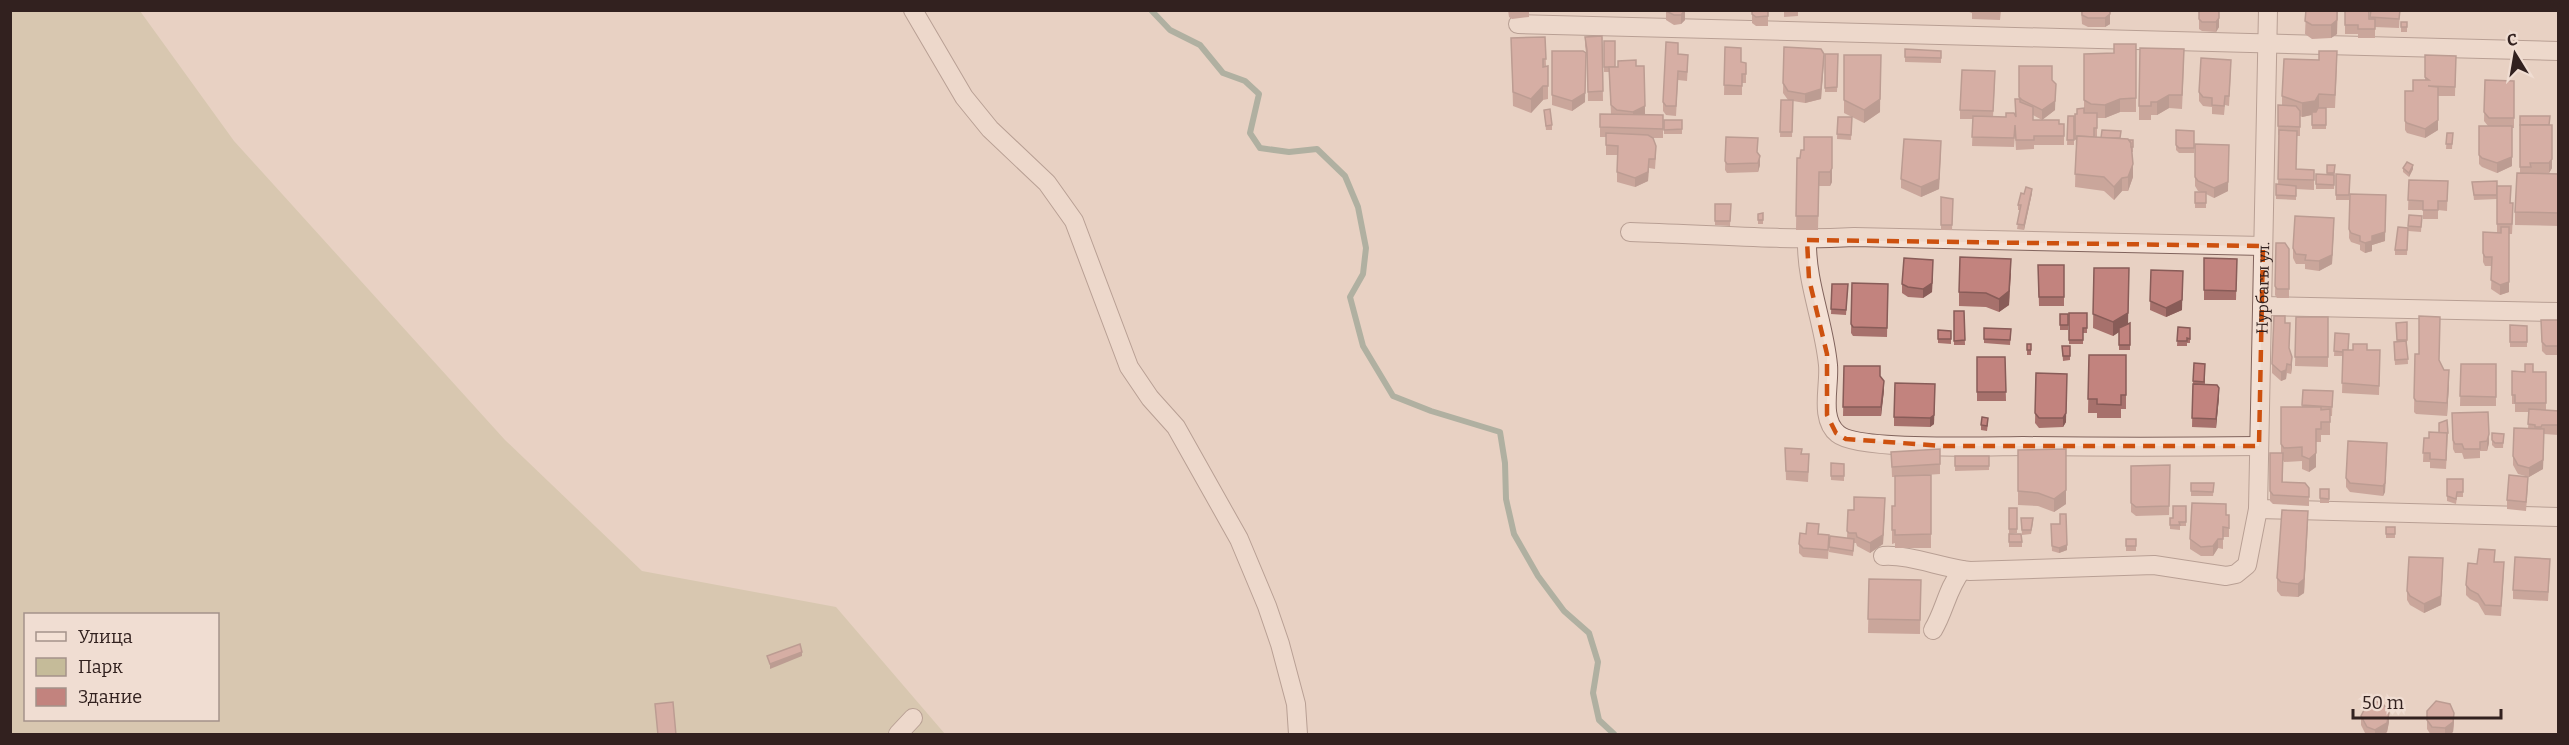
<svg xmlns="http://www.w3.org/2000/svg" width="2569" height="745" font-family="Bitter,serif">
	<style>
		.green { fill: #c5bb99; fill-rule: evenodd }
		.lines { fill: none; stroke-linecap: round; stroke-linejoin: round }
		.stream { stroke: #6d8878; stroke-width: 6 }
		.street-casing { stroke: #80635c; stroke-width: 20 }
		.street { stroke: #f4e1d5; stroke-width: 18 }
		.wall { fill: #a7716c }
		.shaded-wall { fill: #885c58 }
		.building { fill: #c2837e; stroke: #885c58; stroke-width: 1.5 }
		.marked { fill: none; stroke: #cd510f; stroke-width: 4.5; stroke-dasharray: 12 8; stroke-linejoin: round }
		.labels { text-anchor: middle; stroke-width: 4.5; stroke-linejoin: round; paint-order: stroke }
		.street-label { font-size: 16px; fill: #32211f; stroke: #f0ddd2 }
	</style>
	<rect width="100%" height="100%" fill="#e8d1c3"/>
	<path class="green" d="M10,11H140L234,141L505,440L642,571L836,607L945,734H11ZM26,614H218V720H26Z"/>
	<g class="lines">
		<path class="stream" d="M1151,10L1170,30L1200,45L1223,73L1245,81L1259,94L1250,133L1260,148L1289,152L1317,149L1345,176L1358,207L1366,248L1363,274L1350,297L1363,346L1393,396L1431,411L1500,432L1505,463L1506,499L1514,534L1538,576L1564,611L1589,633L1598,662L1593,693L1599,720L1614,734"/>
		<defs>
			<g id="street">
				<path d="M913,10L964,97L990,129L1047,183L1074,221L1129,367L1150,398L1176,427L1239,539L1267,606L1280,644L1296,704L1298,734"/>
				<path d="M1518,24L2558,51"/>
				<path d="M1630,232C1704,234 1780,241 1854,237L2263,246"/>
				<path d="M1807,240C1806,283 1824,322 1828,365C1830,386 1819,419 1838,434C1858,451 1990,446 2023,446C2101,447 2180,447 2259,446"/>
				<path d="M2262,306L2558,312"/>
				<path d="M2258,509L2558,517"/>
				<path id="s1" d="M1883,556C1909,554 1942,568 1970,571L2154,565L2226,576L2236,574L2247,565L2258,509L2268,10"/>
				<path d="M1933,630C1945,610 1947,589 1962,570"/>
				<path d="M898,734L913,718"/>
			</g>
		</defs>
		<use href="#street" class="street-casing"/>
		<use href="#street" class="street"/>
	</g>
	<g class="wall">
		<path d="M1508,10H1529V17L1512,19L1509,17Z"/>
		<path d="M1666,10H1685V20L1681,24L1674,25L1666,20Z"/>
		<path d="M1752,10H1768V26H1756L1752,23Z"/>
		<path d="M1784,10H1798V16L1784,17Z"/>
		<path d="M1964,10H2001L2000,20L1972,19V13Z"/>
		<path d="M2081,10H2110V24L2105,27H2088L2082,24Z"/>
		<path d="M2199,10H2219V27L2216,32L2202,31L2199,29Z"/>
		<path d="M2306,10H2338L2337,34L2331,38L2312,39L2305,34Z"/>
		<path d="M2345,10L2370,19L2371,10H2400L2399,28L2375,27V38H2358V34H2345Z"/>
		<rect x="2401" y="22" width="6" height="10"/>
		<path d="M1602,36L1603,101H1588L1587,59L1585,46V37Z"/>
		<path d="M1545,37L1546,66H1548V99L1543,100L1531,113L1513,106L1511,38Z"/>
		<path d="M1604,41L1615,67L1636,66L1645,115H1663V138H1653L1656,155L1655,169L1649,168L1648,181L1635,187L1617,182V155H1606V137H1600V114H1611L1609,72H1604Z"/>
		<path d="M2136,44V112H2120L2105,118H2097V137L2133,140V152H2132L2133,177L2128,191H2122L2114,200L2104,191L2075,187L2076,148L2075,114L2084,113V54L2114,53Z"/>
		<path d="M1725,47L1741,63H1746V83H1742V95H1724Z"/>
		<path d="M1784,47L1824,63L1821,99L1805,103L1793,101L1792,137H1780L1781,100H1788L1783,93Z"/>
		<path d="M1905,49L1941,51V63L1905,62Z"/>
		<path d="M1552,51L1585,102L1572,111L1552,105Z"/>
		<path d="M1678,54L1688,64L1687,81L1678,80L1676,116L1666,115L1663,111V102Z"/>
		<path d="M1825,54H1838L1837,92H1825Z"/>
		<path d="M1844,55H1881L1880,112L1864,123L1844,113Z"/>
		<path d="M2425,55L2456,56L2455,96H2438V130L2425,138L2407,133L2405,130V91H2413L2425,80Z"/>
		<path d="M2184,63L2182,109L2169,108L2157,115H2151V120H2139V106Z"/>
		<path d="M2337,65L2335,108H2326V129H2312V115L2302,117L2300,116V136H2297L2296,169L2314,170V190L2296,189V200L2276,199V184L2278,185L2279,135H2278V105H2282V96Z"/>
		<path d="M2019,66L2052,80L2055,110L2042,120L2033,115V120L2064,124V145H2034V149L2016,150L2015,134L2014,147L1972,146L1973,119H1960V110L1995,81L1993,117H2006L2015,116L2019,99Z"/>
		<path d="M2231,69L2229,106L2225,105L2224,115L2212,114V107L2203,106L2199,101V92Z"/>
		<path d="M2485,80L2514,81V128H2512V166L2497,173L2482,167L2479,164V126H2488L2484,121Z"/>
		<path d="M1544,110L1552,125V130H1546Z"/>
		<path d="M2068,116H2074V145H2067Z"/>
		<path d="M2520,116L2549,125L2552,168L2549,173H2531L2559,174V226L2515,225V212L2520,173Z"/>
		<path d="M1838,117H1852L1851,140L1837,139Z"/>
		<rect x="1664" y="120" width="18" height="14"/>
		<path d="M2176,130L2194,131V153H2179L2176,150Z"/>
		<path d="M2447,133H2453L2452,149H2446Z"/>
		<path d="M1726,137L1758,153L1760,165L1758,172L1727,173L1725,170Z"/>
		<path d="M1832,137V182L1830,186H1819L1818,230H1796L1797,158H1800L1804,150Z"/>
		<path d="M2195,144L2228,191L2214,198L2206,194V208H2195V192H2201L2198,191L2195,186Z"/>
		<path d="M1941,150L1939,189L1921,197L1901,188V179Z"/>
		<path d="M2327,165H2335L2334,189H2316V174H2327Z"/>
		<path d="M2403,168L2413,169L2409,177L2403,172Z"/>
		<path d="M2336,174L2350,175L2349,200H2336Z"/>
		<path d="M2409,180L2448,181L2447,211L2438,210V219H2423V210H2408Z"/>
		<path d="M2497,181V199L2474,200L2472,182Z"/>
		<path d="M2497,186L2510,203L2513,213L2512,234H2509V292L2500,295L2491,289L2492,266H2485L2483,262V232L2497,233Z"/>
		<path d="M2032,193L2024,230L2017,229L2020,210H2018V205L2024,194Z"/>
		<path d="M2350,194L2385,241L2372,245V251L2365,253L2360,250V245L2351,242L2349,238Z"/>
		<path d="M1941,197L1953,199L1952,230H1941Z"/>
		<path d="M1715,204H1731L1730,226L1715,225Z"/>
		<path d="M1763,213V224H1758V214Z"/>
		<path d="M2409,215L2422,216L2421,232L2408,231Z"/>
		<path d="M2334,227L2332,264L2319,271L2305,269V264H2296L2293,258V248Z"/>
		<path d="M2408,228L2407,255H2395V250Z"/>
		<path d="M2276,243L2289,249V298H2277L2275,295Z"/>
		<path d="M2204,258L2237,259L2236,300H2204Z"/>
		<path d="M2038,265H2064V306H2039Z"/>
		<path d="M2094,268L2128,324L2130,323V350H2119V332L2113,336L2093,328Z"/>
		<path d="M1933,269L1932,292L1923,298L1908,297L1902,293V284Z"/>
		<path d="M2151,270L2182,310L2166,317L2150,310Z"/>
		<path d="M2011,273L2009,305L1999,312L1986,307L1959,306V292Z"/>
		<path d="M1852,283L1888,284L1887,337L1853,336L1851,333Z"/>
		<path d="M1832,284H1848L1846,315L1831,314Z"/>
		<path d="M1954,311H1964L1965,345H1954Z"/>
		<path d="M2069,313H2087V333H2083V344H2069Z"/>
		<rect x="2060" y="314" width="8" height="16"/>
		<path d="M2296,317H2328V367L2295,366Z"/>
		<path d="M2541,320H2559V355H2546L2542,351Z"/>
		<path d="M2285,323L2292,366L2291,374L2287,373L2286,379L2281,381L2272,373V364Z"/>
		<path d="M2396,323L2407,340V344L2408,364L2395,365L2394,347L2397,342Z"/>
		<path d="M2510,325L2527,326V347H2510Z"/>
		<path d="M2178,327L2190,328V343H2187V346H2177Z"/>
		<path d="M1984,328L2011,329L2010,345L1984,343Z"/>
		<path d="M1951,331V344L1938,343V339Z"/>
		<path d="M2335,333L2349,350H2380L2379,395L2342,393L2343,356H2334Z"/>
		<rect x="2027" y="344" width="4" height="11"/>
		<path d="M2062,346H2070V360L2063,361Z"/>
		<path d="M2415,354L2439,360L2449,384L2447,416L2416,414L2414,412Z"/>
		<path d="M2089,355H2126V409H2121V418H2097V413H2088Z"/>
		<path d="M1977,357H2005L2006,401H1977Z"/>
		<path d="M2205,364V385L2219,397L2216,428L2192,427L2193,381Z"/>
		<path d="M2461,364H2496V406H2460Z"/>
		<path d="M1844,366L1884,390L1881,416H1843Z"/>
		<path d="M2512,371L2546,372V410L2559,411V435L2544,434L2543,469L2529,477L2518,474L2513,465V456L2528,429L2529,412H2515V404H2512Z"/>
		<path d="M2036,373L2066,422L2063,427L2039,428L2035,423Z"/>
		<path d="M1935,384L1934,424L1930,427L1894,426V417Z"/>
		<path d="M2303,390L2333,391L2332,416H2330V435H2321V442H2316V467L2309,472L2302,469V461L2284,462L2283,460V482L2309,497V506L2273,504L2270,501V453H2281V407H2302Z"/>
		<path d="M2452,413L2489,443L2487,451H2480V458L2464,459L2462,453H2455L2453,449Z"/>
		<path d="M1988,423L1987,431L1981,430V425Z"/>
		<path d="M2448,433L2446,469L2430,468V462H2423L2424,438H2429Z"/>
		<path d="M2492,433L2504,434L2503,448H2495L2492,445Z"/>
		<path d="M1785,448L1802,454L1809,464L1808,482L1786,480Z"/>
		<path d="M1940,449V474L1911,476L1931,475V548H1895V543L1892,544V506H1895V477H1892L1891,452Z"/>
		<path d="M2018,450L2066,504L2054,512L2038,506L2018,505Z"/>
		<path d="M2387,452L2385,492L2383,496L2350,492L2346,487V478Z"/>
		<path d="M1955,456H1989V470L1955,471Z"/>
		<path d="M1831,463L1844,464V481L1831,480Z"/>
		<path d="M2170,465L2169,515L2136,516L2131,512V466Z"/>
		<path d="M2447,479H2463V497H2457L2456,504L2447,501Z"/>
		<path d="M2191,483H2214L2213,496H2191Z"/>
		<path d="M2528,486L2526,511L2507,509V500Z"/>
		<rect x="2320" y="489" width="9" height="14"/>
		<path d="M2186,506V526H2180V530L2170,529V518H2173Z"/>
		<path d="M1885,508L1883,544L1870,553L1857,546L1856,543H1854L1853,556L1829,552L1830,536L1847,538L1848,510Z"/>
		<path d="M2009,508H2017V533L2009,534Z"/>
		<path d="M2226,515H2229V537H2223V549L2218,548L2213,556H2201L2190,549V539Z"/>
		<path d="M2021,518L2033,523L2031,534L2022,535Z"/>
		<path d="M2051,524L2067,550L2059,553L2052,551Z"/>
		<path d="M2308,525L2304,593L2298,597L2281,596L2277,591V578Z"/>
		<rect x="2386" y="527" width="9" height="11"/>
		<path d="M1819,534L1829,544L1828,559L1803,557L1799,553V544Z"/>
		<path d="M2009,534L2022,542V547H2009Z"/>
		<rect x="2126" y="539" width="10" height="12"/>
		<path d="M2495,562L2504,571L2501,616L2485,615L2478,603L2470,599L2466,595V585L2477,564Z"/>
		<path d="M2443,568L2441,605L2424,613L2410,605L2407,600V591Z"/>
		<path d="M2550,568L2548,601L2513,599V590Z"/>
		<path d="M1869,579L1921,580L1920,634L1868,633Z"/>
		<path d="M2427,711L2454,722L2453,732L2449,735H2431L2427,729Z"/>
		<path d="M2361,716L2389,722L2387,732L2383,735H2366L2361,725Z"/>
	</g>
	<g class="shaded-wall">
		<path d="M1685,10V20L1681,24V15Z"/>
		<path d="M2337,10V34L2331,38V25Z"/>
		<path d="M2110,14V24L2105,27V18Z"/>
		<path d="M2219,18V27L2216,32V22Z"/>
		<path d="M1586,53L1585,102L1572,111V101Z"/>
		<path d="M1824,54L1821,99L1805,103V94Z"/>
		<path d="M2056,84L2055,110L2042,120V110Z"/>
		<path d="M1543,86V100L1531,113V99Z"/>
		<path d="M2438,87V130L2425,138V129Z"/>
		<path d="M2319,94V107L2315,114L2302,117V103Z"/>
		<path d="M2169,95V108L2157,115V102Z"/>
		<path d="M1880,99V112L1864,123V110Z"/>
		<path d="M2120,99V112L2105,118V105Z"/>
		<path d="M1645,106V115L1633,122V112Z"/>
		<path d="M1941,141L1939,189L1921,197V187Z"/>
		<path d="M2229,145L2228,191L2214,198V188Z"/>
		<path d="M1832,151V182L1830,186V172Z"/>
		<path d="M1760,156V165L1758,172V163Z"/>
		<path d="M2512,157V166L2497,173V163Z"/>
		<path d="M1649,159L1648,181L1635,187V178Z"/>
		<path d="M2552,159V168L2549,173V163Z"/>
		<path d="M2133,164V177L2128,191V177Z"/>
		<path d="M2413,165V169L2409,177V173Z"/>
		<path d="M2122,178V191L2114,200V187Z"/>
		<path d="M2032,189V193L2024,230V225Z"/>
		<path d="M2386,195L2385,241L2372,245V251L2365,253V243L2372,236Z"/>
		<path d="M2334,218L2332,264L2319,271V261Z"/>
		<path d="M2011,259L2009,305L1999,312V299Z"/>
		<path d="M1933,260L1932,292L1923,298V289Z"/>
		<path d="M2129,268L2128,326L2113,336V322Z"/>
		<path d="M2183,271L2182,310L2166,317V308Z"/>
		<path d="M2509,282V292L2500,295V285Z"/>
		<path d="M2292,357V366L2291,374V365Z"/>
		<path d="M2287,364L2286,379L2281,381V372Z"/>
		<path d="M2449,370V384L2447,416V403Z"/>
		<path d="M2067,374L2066,422L2063,427V418Z"/>
		<path d="M1884,381V390L1881,416V407Z"/>
		<path d="M1935,384L1934,424L1930,427V418Z"/>
		<path d="M2219,388V397L2216,428V419Z"/>
		<path d="M2544,429L2543,469L2529,477V468Z"/>
		<path d="M2489,434V443L2487,451V441Z"/>
		<path d="M2387,443L2385,492L2383,496V486Z"/>
		<path d="M2316,453V467L2309,472V459Z"/>
		<path d="M2066,490V504L2054,512V499Z"/>
		<path d="M1885,498L1883,544L1870,553V543Z"/>
		<path d="M2308,511L2304,593L2298,597V584Z"/>
		<path d="M2218,539V548L2213,556V546Z"/>
		<path d="M2067,545V550L2059,553V548Z"/>
		<path d="M2443,558L2441,605L2424,613V604Z"/>
		<path d="M802,652V656L770,669V664Z"/>
		<path d="M2389,713V722L2387,732L2383,735H2375V730Z"/>
		<path d="M2454,713V722L2453,732L2449,735H2445V728Z"/>
	</g>
	<g class="building">
		<path d="M1685,10L1681,15H1674L1666,11Z"/>
		<path d="M1752,10H1768V16L1756,17L1752,14Z"/>
		<path d="M2082,10H2110V14L2105,18H2088L2082,15Z"/>
		<path d="M2199,10H2219V18L2216,22H2202L2199,19Z"/>
		<path d="M2306,10H2337V20L2331,25H2312L2305,21Z"/>
		<path d="M2345,10L2369,11V19H2375V29H2358V25H2345Z"/>
		<path d="M2371,10H2400L2399,19L2370,17Z"/>
		<rect x="2401" y="22" width="6" height="5"/>
		<path d="M1602,36L1603,91L1588,92L1587,50L1585,37Z"/>
		<path d="M1545,37L1546,59H1543V67L1548,66V86H1543L1531,99L1513,92L1511,38Z"/>
		<rect x="1604" y="41" width="11" height="26"/>
		<path d="M1666,42L1678,43V54L1688,55L1687,72L1678,71L1676,106H1666L1663,102Z"/>
		<path d="M2114,44H2136V98L2120,99L2105,105L2091,104L2084,100V54L2114,53Z"/>
		<path d="M1725,47L1741,48V62L1746,63V74H1742V86L1724,85Z"/>
		<path d="M1784,47L1821,49L1824,54L1821,89L1805,94L1788,91L1783,83Z"/>
		<path d="M2140,48L2184,49L2182,95H2169L2157,102H2151V106H2139Z"/>
		<path d="M1905,49L1941,51V58L1905,57Z"/>
		<path d="M1552,51H1583L1586,53L1585,93L1572,101L1552,95Z"/>
		<path d="M2319,51H2337L2335,95L2319,94L2315,101L2302,103L2282,96L2284,59L2319,60Z"/>
		<path d="M1825,54H1838L1837,87L1825,88Z"/>
		<path d="M1844,55H1881L1880,99L1864,110L1844,100Z"/>
		<path d="M2425,55L2456,56L2455,87L2428,86L2438,87V120L2425,129L2407,123L2405,121V91H2413V80H2429L2425,77Z"/>
		<path d="M2201,58L2231,60L2229,96H2225L2224,106L2212,105V98L2203,97L2199,92Z"/>
		<path d="M1636,60V66H1644L1645,106L1633,112L1617,110L1611,105L1609,67H1618V61Z"/>
		<path d="M2019,66H2052V80L2056,84L2055,101L2042,110L2022,100L2019,97Z"/>
		<path d="M1962,70L1995,71L1993,111L1960,110Z"/>
		<path d="M2485,80L2514,81V118H2489L2484,112Z"/>
		<path d="M2015,99H2020V102L2033,107V120H2059V124H2064V136H2034V140H2016L2015,125L2014,138L1972,137L1973,116L2006,117V113H2014L2016,117Z"/>
		<path d="M1781,100H1793L1792,132H1780Z"/>
		<path d="M2278,105L2296,106L2300,111V127L2278,126Z"/>
		<path d="M2084,108V113H2097V128H2094V137L2077,136V139H2075V114H2077V109Z"/>
		<path d="M2318,108H2326V125H2312V112H2316Z"/>
		<path d="M1550,109L1552,125L1546,126L1544,110Z"/>
		<path d="M1600,114L1663,115V129L1600,127Z"/>
		<path d="M2068,116H2074V140H2067Z"/>
		<path d="M2520,116H2550L2549,125H2520Z"/>
		<path d="M1838,117H1852L1851,135L1837,134Z"/>
		<path d="M1664,120H1682V129L1664,130Z"/>
		<path d="M2520,125H2552V159L2549,163H2530L2531,167H2520Z"/>
		<path d="M2479,126H2512V157L2497,163L2482,158L2479,155Z"/>
		<path d="M2102,130L2121,131L2120,138H2101Z"/>
		<path d="M2176,130L2194,131V148H2179L2176,145Z"/>
		<path d="M2279,130L2297,131L2296,169L2314,170V180L2278,179Z"/>
		<path d="M1606,133L1648,135L1653,138L1656,146L1655,159H1649L1648,172L1635,178L1617,172L1618,146L1606,145Z"/>
		<path d="M2447,133H2453L2452,144H2446Z"/>
		<path d="M2077,136L2128,139L2131,143L2133,164L2128,177L2122,178L2114,187L2104,177L2075,174Z"/>
		<path d="M1726,137L1758,138L1757,152L1760,156L1758,163L1727,164L1725,161Z"/>
		<path d="M1804,137H1832V168L1830,172H1819L1818,216H1796L1797,158H1800L1801,150H1804Z"/>
		<path d="M1904,139L1941,141L1939,179L1921,187L1901,179Z"/>
		<path d="M2129,140H2133V147H2131V143Z"/>
		<path d="M2195,144L2229,145L2228,182L2214,188L2198,181L2195,177Z"/>
		<path d="M2407,162L2413,165L2409,173L2403,168Z"/>
		<path d="M2327,165H2335L2334,173H2327Z"/>
		<path d="M2517,173L2559,174V213L2515,212Z"/>
		<path d="M2316,174L2334,175V185L2316,184Z"/>
		<path d="M2336,174L2350,175L2349,195H2336Z"/>
		<path d="M2409,180L2448,181L2447,201H2438V210H2423V201L2408,200Z"/>
		<path d="M2497,181V195H2474L2472,182Z"/>
		<path d="M2276,184L2296,186V196L2276,195Z"/>
		<path d="M2497,186H2511L2510,203H2513L2512,224H2497Z"/>
		<path d="M2026,187L2032,189L2024,225L2017,224L2021,205H2018L2021,193L2024,194Z"/>
		<rect x="2195" y="192" width="11" height="11"/>
		<path d="M2350,194L2386,195L2385,232L2372,236V241L2365,243L2360,241V236L2351,233L2349,229Z"/>
		<path d="M1941,197L1953,199L1952,225H1941Z"/>
		<path d="M1715,204H1731L1730,221H1715Z"/>
		<path d="M1763,213V220H1758V214Z"/>
		<path d="M2409,215L2422,216L2421,227L2408,226Z"/>
		<path d="M2295,216L2334,218L2332,255L2319,261L2305,260L2306,255L2296,254L2293,248Z"/>
		<path d="M2398,227L2408,228L2407,250H2395Z"/>
		<path d="M2501,227H2509V282L2500,285L2491,280L2492,257H2485L2483,253V232L2501,233Z"/>
		<path d="M2276,243H2285L2289,249V289H2277L2275,286Z"/>
		<path d="M1960,257L2011,259L2009,291L1999,299L1986,293L1959,292Z"/>
		<path d="M1904,258L1933,260L1932,283L1923,289L1908,287L1902,284Z"/>
		<path d="M2204,258L2237,259L2236,291L2204,290Z"/>
		<path d="M2038,265H2064V297H2039Z"/>
		<path d="M2094,268H2129L2128,313L2113,322L2093,314Z"/>
		<path d="M2151,270L2183,271L2182,300L2166,308L2150,301Z"/>
		<path d="M1852,283L1888,284L1887,328L1853,327L1851,324Z"/>
		<path d="M1832,284H1848L1846,310L1831,309Z"/>
		<path d="M1954,311H1964L1965,340L1954,341Z"/>
		<path d="M2069,313H2087V328H2083V340H2069Z"/>
		<rect x="2060" y="314" width="8" height="11"/>
		<path d="M2274,316H2285V323H2290L2289,348L2292,357L2291,365L2287,364L2286,370L2281,372L2272,364Z"/>
		<path d="M2419,316L2440,317L2439,360L2444,370H2449L2447,403L2416,401L2414,398L2415,354H2419Z"/>
		<path d="M2296,317H2328V357H2295Z"/>
		<path d="M2541,320H2559V346H2546L2542,342Z"/>
		<path d="M2407,322V340H2397L2396,323Z"/>
		<path d="M2130,323V345H2119V328Z"/>
		<path d="M2510,325L2527,326V342H2510Z"/>
		<path d="M2178,327L2190,328V339L2187,338V341H2177Z"/>
		<path d="M1984,328L2011,329L2010,340L1984,339Z"/>
		<path d="M1938,330L1951,331V339H1938Z"/>
		<path d="M2335,333L2349,334L2348,350H2343V352L2334,351Z"/>
		<path d="M2406,341L2408,359L2395,360L2394,342Z"/>
		<rect x="2027" y="344" width="4" height="6"/>
		<path d="M2353,344H2367V350H2380L2379,386L2342,383L2343,350H2353Z"/>
		<path d="M2062,346H2070V356H2063Z"/>
		<path d="M2089,355H2126V395H2121V405L2097,404V399H2088Z"/>
		<path d="M1977,357H2005L2006,392H1977Z"/>
		<path d="M2194,363L2205,364L2204,382L2193,381Z"/>
		<path d="M2461,364H2496V397L2460,396Z"/>
		<path d="M2525,364H2533V372H2546V403H2515V395H2512V371L2525,372Z"/>
		<path d="M1844,366H1880V376L1884,381L1881,407H1843Z"/>
		<path d="M2036,373L2067,374L2066,413L2063,418H2039L2035,413Z"/>
		<path d="M1895,383L1935,384L1934,415L1930,418L1894,417Z"/>
		<path d="M2193,384L2217,385L2219,388L2216,419L2192,418Z"/>
		<path d="M2303,390L2333,391L2332,407L2302,405Z"/>
		<path d="M2281,407H2321V410L2330,409V422H2321V429H2316V453L2309,459L2302,456V447L2284,448L2281,444Z"/>
		<path d="M2529,409L2559,411V425H2542L2541,427H2535V425L2528,424Z"/>
		<path d="M2488,412L2489,434L2487,441L2480,442V449H2464L2462,444H2455L2453,440L2452,413Z"/>
		<path d="M1982,417L1988,418L1987,426L1981,425Z"/>
		<path d="M2447,420L2448,433H2439V423Z"/>
		<path d="M2514,428L2544,429L2543,460L2529,468L2518,465L2513,456Z"/>
		<path d="M2429,432L2447,433L2446,460L2430,459V453H2423L2424,438H2429Z"/>
		<path d="M2492,433L2504,434L2503,443H2495L2492,440Z"/>
		<path d="M2348,441L2387,443L2385,483L2383,486L2350,483L2346,478Z"/>
		<path d="M1785,448L1802,449L1801,454H1809L1808,472L1786,471Z"/>
		<path d="M1940,449V464L1892,467L1891,452Z"/>
		<path d="M2066,449V490L2054,499L2038,493L2018,491V450Z"/>
		<path d="M2270,453H2283L2282,482L2305,483L2309,488V497L2273,495L2270,491Z"/>
		<rect x="1955" y="456" width="34" height="10"/>
		<path d="M1831,463L1844,464V476H1831Z"/>
		<path d="M2170,465L2169,506L2136,507L2131,503V466Z"/>
		<path d="M1931,475V534L1895,535V530H1892V506H1895V476Z"/>
		<path d="M2509,475L2528,477L2526,502L2507,500Z"/>
		<path d="M2447,479H2463V492H2457L2456,499L2447,496Z"/>
		<path d="M2191,483H2214L2213,492L2191,491Z"/>
		<path d="M2320,489H2329V499L2320,498Z"/>
		<path d="M1854,497L1885,498L1883,535L1870,543L1857,537L1856,533H1849L1847,531L1848,510H1854Z"/>
		<path d="M2192,503L2226,504V515H2229V528L2223,527V539H2218L2213,546L2201,547L2190,539Z"/>
		<path d="M2173,506H2186V522H2179L2180,525H2170V518H2173Z"/>
		<rect x="2009" y="508" width="8" height="21"/>
		<path d="M2282,510L2308,511L2304,579L2298,584L2281,582L2277,578Z"/>
		<path d="M2060,514H2066L2067,545L2059,548L2052,546L2051,524H2060Z"/>
		<path d="M2021,518H2033L2031,530H2022Z"/>
		<path d="M1807,523L1819,524L1818,534L1829,535L1828,550L1803,548L1799,544L1800,533L1806,534Z"/>
		<rect x="2386" y="527" width="9" height="7"/>
		<path d="M2009,534H2021L2022,542H2009Z"/>
		<path d="M1830,536L1854,539L1853,551L1829,547Z"/>
		<rect x="2126" y="539" width="10" height="7"/>
		<path d="M2479,549L2495,550L2494,562H2504L2501,606L2485,605L2478,594L2470,590L2466,585L2468,563L2477,564Z"/>
		<path d="M2409,557L2443,558L2441,596L2424,604L2410,596L2407,591Z"/>
		<path d="M2515,557L2550,559L2548,592L2513,590Z"/>
		<path d="M1869,579L1921,580L1920,620L1868,619Z"/>
		<path d="M800,644L802,652L770,664L767,656Z"/>
		<path d="M2375,701L2384,705L2389,713L2387,723L2375,730L2367,727L2361,716L2367,704Z"/>
		<path d="M2436,701L2450,704L2454,713L2453,722L2445,728L2432,727L2427,720V711Z"/>
		<path d="M673,702L676,735H658L655,704Z"/>
	</g>
	<path d="M0 0H2569V745H0ZM1807,240L2263,246L2259,446H1943L1846,439L1836,433L1827,415V354L1809,279Z" fill="#e8d1c3" fill-opacity=".55" fill-rule="evenodd"/>
	<path class="marked" d="M1807,240L2263,246L2259,446H1943L1846,439L1836,433L1827,415V354L1809,279Z"/>
	<g class="labels">
		<g class="street-label">
			<text dy="6" stroke="none"><textPath href="#s1" startOffset="648">Нурбагы ул.</textPath></text>
		</g>
	</g>
	<rect width="2569" height="745" fill="none" stroke="#32211f" stroke-width="24"/>
	<rect x="24" y="613" width="195" height="108" fill="#f0ddd2" stroke="#a4928a" stroke-width="1.5"/>
	<rect x="36" y="632" width="30" height="9" fill="#f4e1d5" stroke="#a4928a" stroke-width="1.5"/>
	<text x="78" y="643" font-size="18" fill="#32211f">Улица</text>
	<rect x="36" y="658" width="30" height="18" fill="#c5bb99" stroke="#a4928a" stroke-width="1.5"/>
	<text x="78" y="673" font-size="18" fill="#32211f">Парк</text>
	<rect x="36" y="688" width="30" height="18" fill="#c2837e" stroke="#a4928a" stroke-width="1.5"/>
	<text x="78" y="703" font-size="18" fill="#32211f">Здание</text>
	<g transform="translate(2515 54) rotate(349)" stroke="#f0ddd2" stroke-width="4.5" paint-order="stroke">
	<path d="M0-4.5L10 22L0 15L-10 22Z" fill="#32211f"/>
	<text y="-9" font-size="16" font-weight="bold" text-anchor="middle" fill="#32211f">С</text>
	</g>
	<path d="M2353 709v9h148v-9" fill="none" stroke="#32211f" stroke-width="3"/>
	<text x="2362" y="709" font-size="18" fill="#32211f" stroke="#f0ddd2" stroke-width="4.5" paint-order="stroke">50 m</text>
</svg>
